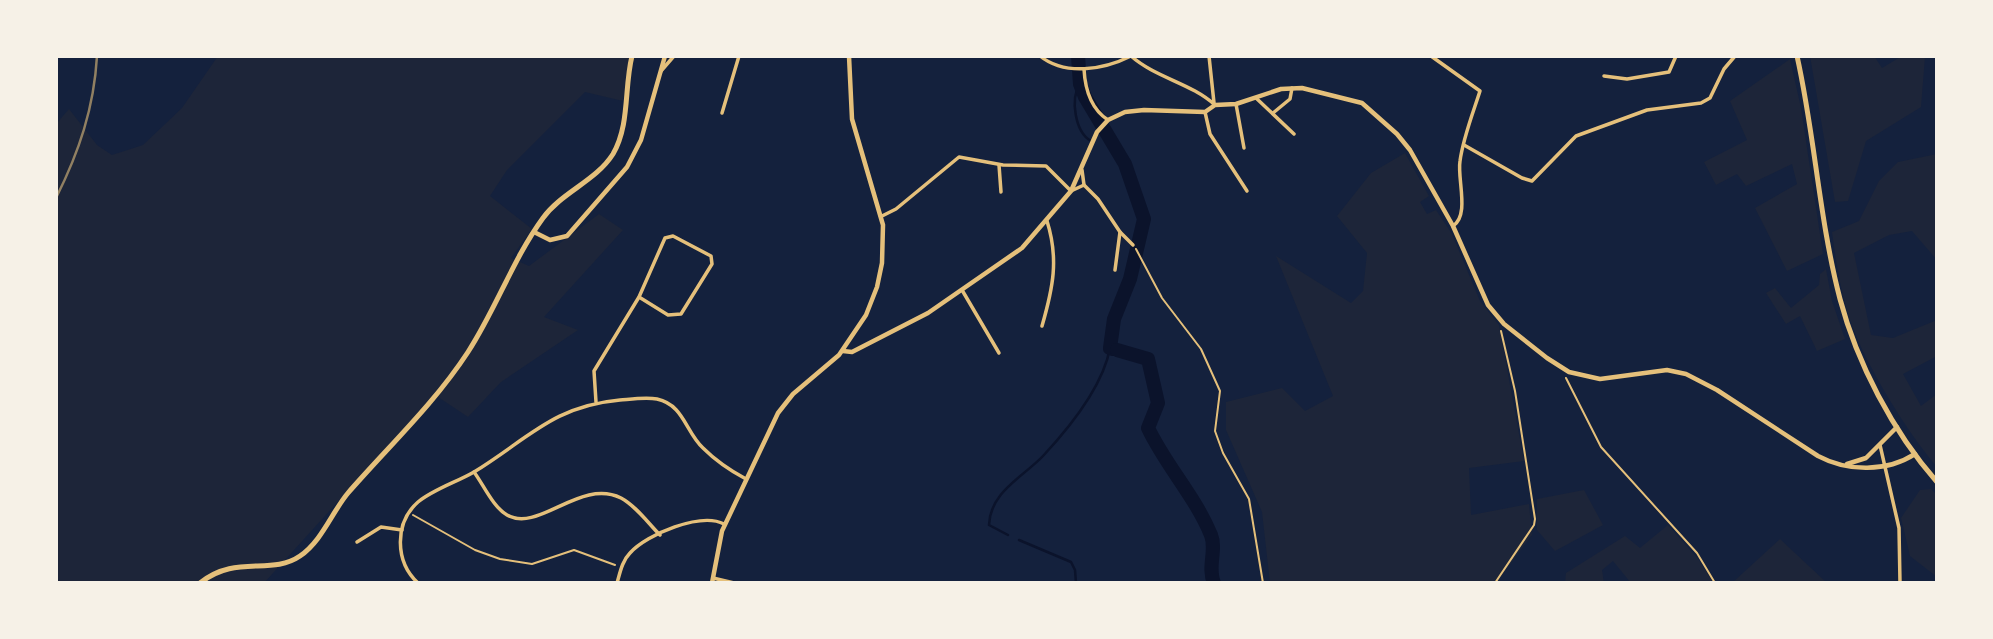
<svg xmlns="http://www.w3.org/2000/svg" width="1993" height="639" font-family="'IBM Plex Sans',sans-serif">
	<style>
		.green { fill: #1d2539 }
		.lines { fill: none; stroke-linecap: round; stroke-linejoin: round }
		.stream { stroke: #0b132b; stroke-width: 2.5 }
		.river { stroke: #0b132b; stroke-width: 14 }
		.path { stroke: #e5c07b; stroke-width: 2 }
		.minor { stroke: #e5c07b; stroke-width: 3.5 }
		.tertiary { stroke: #e5c07b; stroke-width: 4.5 }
		.secondary { stroke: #e5c07b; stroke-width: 5 }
		.rail { stroke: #918062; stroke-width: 2.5 }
	</style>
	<rect width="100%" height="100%" fill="#14213d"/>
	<g class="green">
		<path d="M218,56H637L630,69L623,101L585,92L507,170L490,196L532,229L511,258L529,266L599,214L623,230L544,317L578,330L501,382L468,417L435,395L264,583H56V124L69,109L97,145L112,155L143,145L182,108Z"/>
		<path d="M1810,56H1874L1882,68L1902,56L1925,57L1921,107L1866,141L1848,201L1835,202Z"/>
		<path d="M1790,59L1801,108L1823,254L1787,271L1755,208L1797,184L1792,164L1746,186L1737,174L1716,185L1704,162L1747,140L1730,101Z"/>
		<path d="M1405,153L1429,196L1420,202L1427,214L1436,210L1452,234L1480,301L1499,325L1524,461L1469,468L1471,515L1529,504L1532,535L1496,583H1270L1262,512L1226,430V402L1282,388L1305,411L1333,396L1276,256L1351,303L1363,291L1367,253L1337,216L1371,173Z"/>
		<path d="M1937,154V260L1912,231L1889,235L1854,253L1871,335L1893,338L1937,320V356L1903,374L1921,406L1937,394V467C1907,432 1867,367 1851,323C1841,294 1836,262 1832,232L1859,221L1879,181L1898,162Z"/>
		<path d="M1826,269L1832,301L1845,339L1817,351L1800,316L1786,324L1766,293L1775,288L1791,308L1819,285L1820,274Z"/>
		<path d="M1931,489L1937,495V577L1910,556L1901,518L1920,490Z"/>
		<path d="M1584,490L1603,525L1555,551L1537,530V499Z"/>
		<path d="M1668,525L1699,560L1713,583H1631L1613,561L1602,570L1604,583H1565L1566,573L1625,536L1640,548Z"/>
		<path d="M1780,539L1827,583H1732Z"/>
	</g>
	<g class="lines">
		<g class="stream">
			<path d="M1080,84C1070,99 1075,132 1091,141"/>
			<path d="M1008,535L989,525C990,492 1023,477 1043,456C1070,427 1103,386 1110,348"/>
			<path d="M1019,540L1071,562L1075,570L1076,583"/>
		</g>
		<g class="river">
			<path d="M1078,56L1080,84L1085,97L1125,164L1144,219L1130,279L1114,319L1110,348L1113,349"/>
			<path d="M1117,350L1148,359L1158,403L1148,428C1166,466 1195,496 1211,535C1217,550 1207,567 1214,583"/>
		</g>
		<g class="path">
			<path d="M1136,249L1162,298L1201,349L1220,391L1215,431L1223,453L1249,499L1263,583"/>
			<path d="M1566,378L1601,447L1697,553L1715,583"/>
			<path d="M413,515L475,550L500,559L532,564L574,550L615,565"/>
			<path d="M1495,583L1534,525L1535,519L1515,391L1501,331"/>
		</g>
		<g class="minor">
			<path d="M1040,56C1065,76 1103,70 1131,56"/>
			<path d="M1131,56C1156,78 1191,83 1215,105"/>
			<path d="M1209,56L1214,103"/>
			<path d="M1431,56L1480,91C1473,113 1463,138 1460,161C1457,179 1470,215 1453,226"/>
			<path d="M1084,69C1085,88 1091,109 1108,120"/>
			<path d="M661,71L674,56"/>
			<path d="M1604,76L1627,79L1669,72L1676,56"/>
			<path d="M1256,98L1294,134"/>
			<path d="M1236,104L1244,148"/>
			<path d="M1205,112L1210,134L1247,191"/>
			<path d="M722,113L739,56"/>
			<path d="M1273,113L1290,99L1292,88"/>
			<path d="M1464,145L1522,178L1532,181L1576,136L1647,110L1701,103L1710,98L1724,69L1735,56"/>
			<path d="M999,165L1001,192"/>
			<path d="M1082,170L1084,185"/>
			<path d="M882,216L896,209L959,157L1003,165L1046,166L1071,191L1084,185L1098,199L1120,232L1115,270"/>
			<path d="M1120,232L1133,245"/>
			<path d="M962,290L999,353"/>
			<path d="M1042,326C1053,288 1059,259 1047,221"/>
			<path d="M596,402L594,371L639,297L665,238L673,236L711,256L712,264L681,314L668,315L639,297"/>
			<path d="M1880,445L1899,528L1900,583"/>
			<path d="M474,472C483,484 493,507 507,515C539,533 580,478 621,498C636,506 648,523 660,535"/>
			<path d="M357,542L381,527L402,530"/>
			<path d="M713,578L734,583"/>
			<path d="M418,583C395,562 394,523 418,502C434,489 457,482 474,472C528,439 553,406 620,400C632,399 646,397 657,399C684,405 685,431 703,448C715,460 731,471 746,479"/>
			<path d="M617,583C620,573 622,561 630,553C647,534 701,512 724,524"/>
		</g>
		<g class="tertiary">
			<path d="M534,232L550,240L567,236L627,167L641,140L665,56"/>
			<path d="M843,351L852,352L928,313L1022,248L1071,191L1097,132L1108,120L1125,112L1144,110L1205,112L1215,105L1236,104L1281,89L1302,88L1362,103L1397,134L1410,150L1453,226L1488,305L1504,324L1547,358L1569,372L1600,379L1667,370L1686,374L1717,390L1818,456C1848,472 1887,472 1915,454"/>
			<path d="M1847,464L1866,458L1897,427"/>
			<path d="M712,583L722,531L778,413L793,394L839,355L866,315L877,287L882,263L883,225L852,119L849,56"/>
		</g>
		<g class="secondary">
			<path d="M1797,56C1815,136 1819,219 1840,299C1857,363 1893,432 1937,482"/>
			<path d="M200,583C236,554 271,576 300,556C322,541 332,512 348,493C389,446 434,404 468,352C496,309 513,259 543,218C562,192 596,181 613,154C630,125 624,88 632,56"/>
		</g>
		<path class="rail" d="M56,198C79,152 94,108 97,56"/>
	</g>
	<rect width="1993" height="639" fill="none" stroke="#f6f1e7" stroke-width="116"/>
</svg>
